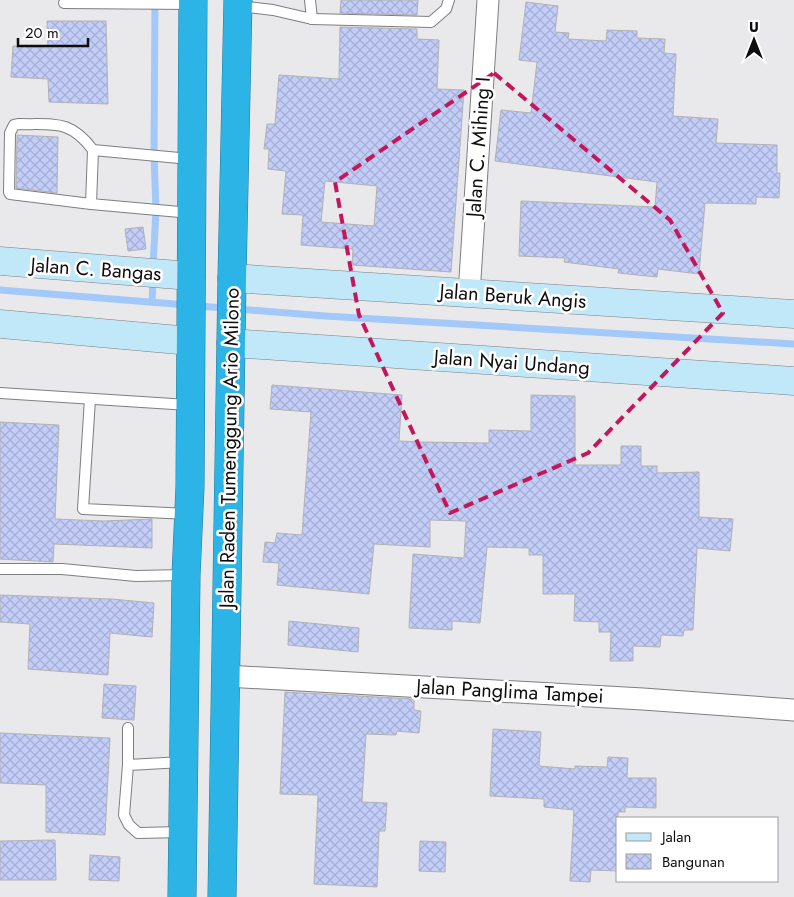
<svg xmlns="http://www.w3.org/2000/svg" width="794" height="897" font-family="Jost,sans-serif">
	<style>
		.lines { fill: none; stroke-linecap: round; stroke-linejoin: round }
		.stream { stroke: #a3c8fa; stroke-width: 7 }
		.building { fill: url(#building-cross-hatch); stroke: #b1b2b4; fill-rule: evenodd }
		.lane-casing { stroke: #7d7e80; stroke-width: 12 }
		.street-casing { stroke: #7d7e80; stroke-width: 23 }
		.secondary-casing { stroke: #7d7e80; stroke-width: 29 }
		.highway-casing { stroke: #227a9a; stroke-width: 29 }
		.lane { stroke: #fff; stroke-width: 10 }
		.street { stroke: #fff; stroke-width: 21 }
		.secondary { stroke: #c0e8f8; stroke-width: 28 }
		.highway { stroke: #2db4e6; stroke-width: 28 }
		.marked { fill: none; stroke: #c2185b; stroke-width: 4; stroke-dasharray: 10 6; stroke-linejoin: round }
		.labels { text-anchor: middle; stroke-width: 5; stroke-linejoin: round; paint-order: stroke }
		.street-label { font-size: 20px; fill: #0d0d0e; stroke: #fff }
	</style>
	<defs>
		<pattern id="building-cross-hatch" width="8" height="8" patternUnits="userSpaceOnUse" patternTransform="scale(1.25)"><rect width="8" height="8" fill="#c2cdf8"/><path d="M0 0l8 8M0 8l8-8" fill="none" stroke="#a6afd3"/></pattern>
	</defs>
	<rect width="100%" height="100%" fill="#e9e9ec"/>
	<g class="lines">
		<g class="stream">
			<path d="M153,267L156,210L154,155L155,0"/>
			<path d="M0,290L187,305"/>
			<path d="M152,302L153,278"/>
			<path d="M197,306L226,308"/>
			<path d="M237,309L325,316L794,344"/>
		</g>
	</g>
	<g class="building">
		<path d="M341,0H418L417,15L340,13Z"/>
		<path d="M526,2L558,6L555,32L569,33L568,39L606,41L607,30L637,31V38L665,39L664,53L676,54L673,116L718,119L716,143L777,145V173H780L779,198L756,197V204L705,203L699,274L658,269L657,277L618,273L619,269L564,262L565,258L519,256L521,201L655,207L657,182L495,161L501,110L531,113L537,62L519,60Z"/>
		<path d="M47,21H106L108,104L49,102L48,79L11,77L13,46L48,48Z"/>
		<path d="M340,27L417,29V39L439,40L437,89L464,90L451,272L352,265L353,249L301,245L303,215L282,214L286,171L268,169L269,149H264L267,124H275L279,75L339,79ZM325,181L377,186L374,226L321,222Z"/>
		<path d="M17,135L58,137L57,193L16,188Z"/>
		<path d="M143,227L146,249L128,251L125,229Z"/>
		<path d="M272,385L402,395L399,441L421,442L489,443V430L531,431V395L575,396V465H621V446H641V466H657V473L699,472V517L733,519L730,551L697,548L693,630H684L683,636L661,635L660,647L633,646V661H610L611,632H599V622L574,621L575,594H543V555H529V548L487,547L480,623L452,621V630L409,628L413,554L464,558L466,521L430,520V547L374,544L369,594L277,585L279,563L263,562L265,542L275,543L277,533L302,535L311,412L270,409Z"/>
		<path d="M0,422L59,425L55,519L104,521L152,519V548L54,544L53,562L0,559Z"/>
		<path d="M0,595L112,599L154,603L152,637L110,633L108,675L28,669L30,624L0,622Z"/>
		<path d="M289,621L359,628L358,652L288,645Z"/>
		<path d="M104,684L136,686L134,720L102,718Z"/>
		<path d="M285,692L414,699V710L421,711L419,733L397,731L396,735L366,734L362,802L387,803L385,831H379L377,887L314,884L318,795L280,794Z"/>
		<path d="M493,729L541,732L539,766L575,769V766L607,767L608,757L628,758L627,778H656V808L625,807V812H618V871L591,870L590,882L570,881L574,810L544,807V799L490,796Z"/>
		<path d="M0,733L110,738L105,835L46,832V785L0,783Z"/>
		<path d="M55,840L56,880H0V841Z"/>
		<path d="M420,841L446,842L445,872L419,871Z"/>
		<path d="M90,855L120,857L119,881L89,880Z"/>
	</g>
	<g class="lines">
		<defs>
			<g id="lane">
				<path d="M64,3L192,4"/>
				<path d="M238,6L273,10L312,19L310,0"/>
				<path d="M312,19L431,22L446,9L449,0"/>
				<path d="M190,159L93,150L91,204L191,213"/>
				<path d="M91,204L10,194L9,192L10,133L14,125L19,124C54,125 70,119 93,150"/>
				<path d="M0,393L189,405"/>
				<path d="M90,399L83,509L189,514"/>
				<path d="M0,569H62L136,576L186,575"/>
				<path d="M128,728V765"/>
				<path d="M183,832L138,833L129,825L124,815L128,765L183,762"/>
			</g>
			<g id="street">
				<path d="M469,294L488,0"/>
				<path d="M226,676L643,699L794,710"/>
			</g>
			<g id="secondary">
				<path d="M0,261L191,276"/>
				<path d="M232,278L794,314"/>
				<path d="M0,324L190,341"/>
				<path d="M231,343L794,381"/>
			</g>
			<g id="highway">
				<path d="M182,897L186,575L190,487L193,0"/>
				<path d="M222,897L232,278L238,0"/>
			</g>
		</defs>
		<use href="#lane" class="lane-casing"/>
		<use href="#street" class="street-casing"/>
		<use href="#secondary" class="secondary-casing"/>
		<use href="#highway" class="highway-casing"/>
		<use href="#lane" class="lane"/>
		<use href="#street" class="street"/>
		<use href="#secondary" class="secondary"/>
		<use href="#highway" class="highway"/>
	</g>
	<path class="marked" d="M494,73L670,220L723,313L588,453L450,513L359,315L335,182Z"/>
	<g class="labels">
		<g class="street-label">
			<text transform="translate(478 147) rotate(-86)" y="7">Jalan C. Mihing I</text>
			<text transform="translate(96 269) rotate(4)" y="7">Jalan C. Bangas</text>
			<text transform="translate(513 296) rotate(4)" y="7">Jalan Beruk Angis</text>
			<text transform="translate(512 362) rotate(4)" y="7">Jalan Nyai Undang</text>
			<text transform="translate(229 448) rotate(-89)" y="7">Jalan Raden Tumenggung Ario Milono</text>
			<text transform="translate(510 691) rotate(3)" y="7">Jalan Panglima Tampei</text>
		</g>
	</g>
	<rect x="616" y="817" width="162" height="65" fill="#ffffff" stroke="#9e9e9f"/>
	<rect x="626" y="833" width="25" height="8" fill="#c0e8f8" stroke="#9e9e9f"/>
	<text x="662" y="842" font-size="15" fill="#0d0d0e">Jalan</text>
	<rect x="626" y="854" width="25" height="15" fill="url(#building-cross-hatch)" stroke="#9e9e9f"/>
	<text x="662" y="867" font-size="15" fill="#0d0d0e">Bangunan</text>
	<g transform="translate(754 40)" stroke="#ffffff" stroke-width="4" paint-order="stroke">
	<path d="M0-4L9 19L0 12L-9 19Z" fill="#0d0d0e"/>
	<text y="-8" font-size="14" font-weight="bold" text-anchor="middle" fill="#0d0d0e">U</text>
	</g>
	<path d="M18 38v8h70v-8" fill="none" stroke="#0d0d0e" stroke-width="2.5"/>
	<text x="25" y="38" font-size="15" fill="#0d0d0e" stroke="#ffffff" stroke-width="4" paint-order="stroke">20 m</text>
</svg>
